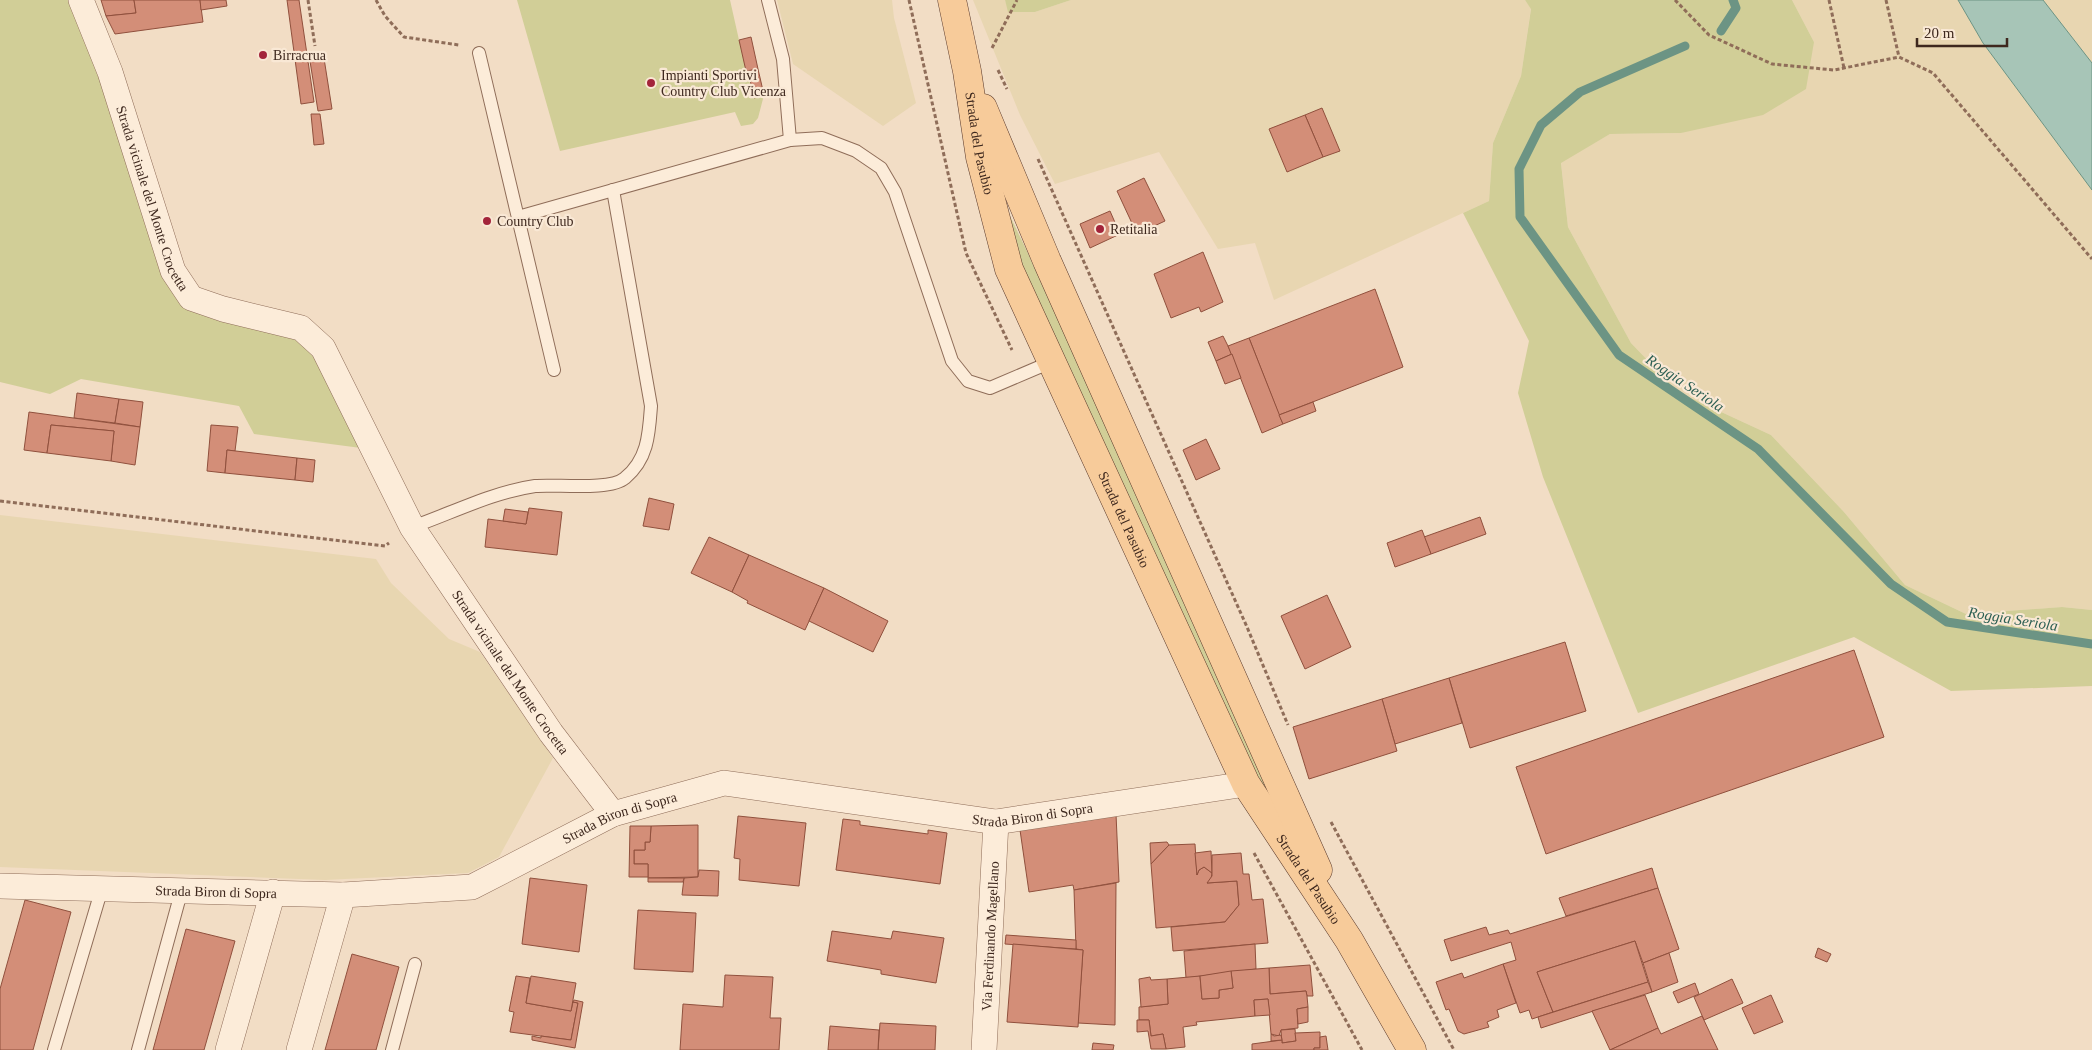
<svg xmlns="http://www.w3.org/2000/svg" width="2092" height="1050" font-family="Georgia,serif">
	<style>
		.farmland { fill: #e8d6b1 }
		.green { fill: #d1ce97 }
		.water { fill: #a7c5b7; stroke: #6c9484 }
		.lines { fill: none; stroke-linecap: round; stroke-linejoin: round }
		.stream { stroke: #6c9484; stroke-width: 9 }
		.building { fill: #d38e78; stroke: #90503d }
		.service-casing { stroke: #8f6d59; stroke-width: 14 }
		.minor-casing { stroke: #8f6d59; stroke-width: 26 }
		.primary-casing { stroke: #5c3b2d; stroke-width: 29 }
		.path { stroke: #8f6d59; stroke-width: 3; stroke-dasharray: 4 2.5; stroke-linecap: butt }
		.service { stroke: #fcecd9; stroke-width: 12 }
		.minor { stroke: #fcecd9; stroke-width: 25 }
		.primary { stroke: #f7cb9a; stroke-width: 28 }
		.poi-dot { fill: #a3243a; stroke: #f9e8d5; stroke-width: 2 }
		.labels { text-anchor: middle; stroke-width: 4.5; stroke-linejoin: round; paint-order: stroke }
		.poi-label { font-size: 14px; fill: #3e281e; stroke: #f9e8d5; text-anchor: start }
		.street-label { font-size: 14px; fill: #3e281e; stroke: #f9e8d5 }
		.water-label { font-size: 15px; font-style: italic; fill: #2c5f53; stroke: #f9e8d5 }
	</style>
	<rect width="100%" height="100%" fill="#f2ddc5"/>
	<g class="farmland">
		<path d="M777,0H892L894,18L916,103L883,126L793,64Z"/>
		<path d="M973,0H1005L1009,12H1035L1071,0H1525L1531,8L1521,76L1493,143L1489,201L1274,300L1255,243L1218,249L1159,152L1055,184L1020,115Z"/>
		<path d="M1792,0H1958L1983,43L2092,190V610L2062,607L1966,614L1905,585L1844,512L1771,435L1678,392L1631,343L1568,227L1561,162L1610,134L1681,133L1814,42Z"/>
		<path d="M2043,0H2092V63Z"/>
		<path d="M0,515L376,559L391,583L449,639L480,652L553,758L499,857L468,873L325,880L0,867Z"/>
	</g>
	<g class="green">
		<path d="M0,0H74L101,69L136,197L160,265L186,304L295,337L319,363L361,448L254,434L239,406L81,379L50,394L0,382Z"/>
		<path d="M517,0H730L739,40L758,69L764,95L758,118L753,124L741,126L735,112L560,151Z"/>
		<path d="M1005,0H1071L1035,12H1008Z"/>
		<path d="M1525,0H1792L1814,42L1806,89L1763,115L1681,133L1610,134L1561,163L1568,227L1631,343L1678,392L1771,435L1844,512L1905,585L1966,614L2062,607L2092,610V686L1951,691L1854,637L1638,713L1543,477L1518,393L1529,341L1463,213L1489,201L1493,143L1521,76L1531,9Z"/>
		<path d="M993,181L1026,249L1260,765L1279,820L1247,765L1014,251Z"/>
	</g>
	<path class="water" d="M1958,0H2043L2092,63V190L1983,43Z"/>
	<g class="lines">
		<g class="stream">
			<path d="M1721,31L1736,8L1733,0"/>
			<path d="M1685,46L1580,92L1541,125L1519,169L1520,217L1619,355L1758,449L1891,584L1947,622L2092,644"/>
		</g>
	</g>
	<g class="building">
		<path d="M101,0H134L136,13L106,16Z"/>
		<path d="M134,0H200L203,22L115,34L106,16L136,13Z"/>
		<path d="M200,0H226L227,6L201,10Z"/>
		<path d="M287,0H299L314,102L301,104Z"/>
		<path d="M751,37L758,69L746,71L739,40Z"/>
		<path d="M323,52L332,109L318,111L309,55Z"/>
		<path d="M758,69L764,95L754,98L748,71Z"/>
		<path d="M1322,108L1340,151L1323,157L1305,115Z"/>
		<path d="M311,114H320L324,144L314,145Z"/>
		<path d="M1305,115L1323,157L1287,172L1269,129Z"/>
		<path d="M1144,178L1165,221L1137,234L1117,191Z"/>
		<path d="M1110,211L1120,234L1090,248L1080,224Z"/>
		<path d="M1203,252L1223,302L1201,312L1199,307L1171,318L1154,274Z"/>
		<path d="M1375,289L1403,367L1279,415L1249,338Z"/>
		<path d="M1223,336L1232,354L1216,361L1208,342Z"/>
		<path d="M1249,338L1283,424L1262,433L1228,346Z"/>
		<path d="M1232,354L1241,378L1225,384L1216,361Z"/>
		<path d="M77,393L119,399L115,423L74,418Z"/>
		<path d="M119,399L143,402L140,427L115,423Z"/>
		<path d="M1313,402L1316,411L1283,424L1279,415Z"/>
		<path d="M29,412L140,427L135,465L111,461L114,431L51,425L47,453L24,450Z"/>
		<path d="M51,425L114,431L111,461L47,453Z"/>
		<path d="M211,425L238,427L235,451L227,450L225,473L207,471Z"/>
		<path d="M1206,439L1220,469L1196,480L1183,450Z"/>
		<path d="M227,450L297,458L295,480L225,473Z"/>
		<path d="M297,458L315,460L313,482L295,480Z"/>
		<path d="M649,498L674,504L669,530L643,526Z"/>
		<path d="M529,508L562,512L557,555L485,547L488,519L526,524Z"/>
		<path d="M505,509L528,512L526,524L503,521Z"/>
		<path d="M1480,517L1486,534L1431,554L1424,537Z"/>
		<path d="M1422,530L1431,554L1395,567L1387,543Z"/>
		<path d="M709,537L749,555L732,592L691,573Z"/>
		<path d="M749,555L824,588L805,630L747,603L748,601L732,592Z"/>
		<path d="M824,588L888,621L873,652L809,621Z"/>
		<path d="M1327,595L1351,647L1305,669L1281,616Z"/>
		<path d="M1565,642L1586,711L1470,748L1449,678Z"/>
		<path d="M1854,650L1884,737L1546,854L1516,767Z"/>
		<path d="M1449,678L1462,723L1395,744L1382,699Z"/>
		<path d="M1382,699L1397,751L1309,779L1293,727Z"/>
		<path d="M1116,814L1119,882L1074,890L1073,885L1029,892L1020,830Z"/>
		<path d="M738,816L806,823L799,886L739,880L740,859L734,858Z"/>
		<path d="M843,819L860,821V825L928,834V830L947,833L940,884L836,870Z"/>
		<path d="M698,825V877L648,878V864H634V850H645V842H650L651,826Z"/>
		<path d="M630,826H651L650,842H645V850H634V864H648V877H629Z"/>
		<path d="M1167,842L1169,845L1151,864L1150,843Z"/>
		<path d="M1195,844L1197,875L1199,870L1204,867L1212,873L1211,879L1207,883L1237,881L1239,905L1225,922L1156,928L1151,864L1169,845Z"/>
		<path d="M1211,851L1212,873L1204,867L1199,870L1197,875L1195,853Z"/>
		<path d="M1241,853L1243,874H1249L1252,900L1263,899L1268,943L1173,951L1171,927L1225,922L1239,905L1237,881L1207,883L1212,876V855Z"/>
		<path d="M1652,868L1658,888L1566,916L1559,898Z"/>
		<path d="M699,870L719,871L718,896L682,895L684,878L698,877Z"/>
		<path d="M530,878L587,885L579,952L522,944Z"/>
		<path d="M648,878H684L683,882H648Z"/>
		<path d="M1116,883L1115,1025L1078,1023L1083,950L1076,949L1074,890Z"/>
		<path d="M1658,888L1679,949L1643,963L1635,941L1537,972L1553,1012L1532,1019L1529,1010L1520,1013L1503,964L1516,960L1511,942L1451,961L1444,940L1486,927L1489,935L1508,930L1510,934Z"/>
		<path d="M25,900L71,912L33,1050H0V989Z"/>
		<path d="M638,910L696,913L693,972L634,969Z"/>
		<path d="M186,929L235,941L204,1050H153Z"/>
		<path d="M832,931L891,939L893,931L944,938L936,983L881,974V970L827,961Z"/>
		<path d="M1006,935L1076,940V949L1005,944Z"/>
		<path d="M1635,941L1648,982L1553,1012L1537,972Z"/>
		<path d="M1013,944L1083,950L1078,1027L1007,1022Z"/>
		<path d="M1255,944L1256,969L1186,978L1184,951Z"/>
		<path d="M1818,948L1831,954L1827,962L1815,957Z"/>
		<path d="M1669,953L1678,982L1652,992L1643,963Z"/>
		<path d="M352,954L399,967L376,1050H325Z"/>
		<path d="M1503,964L1516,1003L1497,1010L1499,1017L1487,1022L1489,1027L1464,1034L1458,1031L1449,1009L1446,1010L1436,982L1462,973L1464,978Z"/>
		<path d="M1310,965L1313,996H1307L1306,991L1270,994L1269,968Z"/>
		<path d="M1269,968L1270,994L1306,991L1307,996L1308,1007L1297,1009L1298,1028L1281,1030L1279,1036L1271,1034L1268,999L1254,1000L1255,1016L1196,1022L1197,1025L1183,1027L1185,1047L1166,1049L1163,1034L1151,1036L1149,1020H1139V1007L1168,1004L1167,979L1200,976L1202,999L1219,998V990L1233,988L1231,971Z"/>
		<path d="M1231,971L1233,988L1219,990V998L1202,999L1200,976Z"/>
		<path d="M725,975L773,977L770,1018H781L779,1050H680L683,1004L723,1007Z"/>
		<path d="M516,976L530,978L526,1003L571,1011L573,1002L578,1003L571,1040L510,1032L514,1012L509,1011Z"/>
		<path d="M531,976L576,983L571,1011L526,1003Z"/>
		<path d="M1150,977L1151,980L1167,979L1168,1004L1141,1007L1139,979Z"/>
		<path d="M1732,979L1743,1003L1704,1020L1694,997Z"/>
		<path d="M1648,982L1652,992L1541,1028L1538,1017Z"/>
		<path d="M1695,983L1699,994L1678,1003L1673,992Z"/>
		<path d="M1645,995L1658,1028L1610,1050L1592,1011Z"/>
		<path d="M1771,995L1783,1022L1754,1034L1742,1008Z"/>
		<path d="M1268,999L1270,1015L1255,1016L1254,1000Z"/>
		<path d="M574,1000L583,1002L575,1048L532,1040V1036L541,1038V1036L571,1040L578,1003L573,1002Z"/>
		<path d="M1308,1007V1022L1298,1024L1297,1009Z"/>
		<path d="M1702,1016L1718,1050H1610L1658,1028L1661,1034Z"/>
		<path d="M1137,1020H1149L1151,1036L1163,1034L1166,1049H1151L1148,1031L1137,1032Z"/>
		<path d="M880,1023L936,1026L935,1050H878Z"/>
		<path d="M830,1026L879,1030L878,1050H828Z"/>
		<path d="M1295,1029L1296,1041L1282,1043L1281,1030Z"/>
		<path d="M1320,1032V1048H1314V1050H1252V1044L1282,1040V1043L1296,1041L1295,1033Z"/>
		<path d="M1271,1034L1274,1036L1281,1035L1282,1040L1271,1041Z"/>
		<path d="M1326,1036L1328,1050H1314V1048H1320V1037Z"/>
		<path d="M1093,1043L1114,1045L1113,1050H1092Z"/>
	</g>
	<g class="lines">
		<defs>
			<g id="service">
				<path d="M768,0L783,59L790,140"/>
				<path d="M479,53L554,370"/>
				<path d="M518,217L790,140L822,138L856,151L881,168L895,192L952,361L968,381L990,388L1051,362"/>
				<path d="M412,527C452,513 493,492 535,486C556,484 610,491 625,478C648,459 649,434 651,406L613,190"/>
				<path d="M54,1050L102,888"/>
				<path d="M138,1050L182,889"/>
				<path d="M392,1050L415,964"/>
			</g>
			<g id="minor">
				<path id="s1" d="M81,0L110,72L173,271L191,298L223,309L301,328L323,348L412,527L551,733L613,814"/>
				<path id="s2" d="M0,886L343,895L472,887L613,814L724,783L996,822L1246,784"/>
				<path d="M228,1050L273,892"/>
				<path d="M299,1050L343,895"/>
				<path id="s3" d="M984,1050L996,822"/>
			</g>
			<g id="primary">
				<path id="s4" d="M952,0L967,71L980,157L1009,269L1246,784L1349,940L1412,1050"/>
				<path d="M983,108L1047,261L1318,870"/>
			</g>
		</defs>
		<use href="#service" class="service-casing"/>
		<use href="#minor" class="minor-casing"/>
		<use href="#primary" class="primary-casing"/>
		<g class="path">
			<path d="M308,0L315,46"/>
			<path d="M376,0L385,16L404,37L459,45"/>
			<path d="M909,0L966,253L1012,350"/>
			<path d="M1675,0L1709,35L1772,64L1834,70L1899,57L1933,73L2092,259"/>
			<path d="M1829,0L1844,68"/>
			<path d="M1886,0L1899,57"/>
			<path d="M992,48L1017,0"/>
			<path d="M998,70L1007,89"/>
			<path d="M1038,159L1247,627L1288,725"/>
			<path d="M0,501L385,546L389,543"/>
			<path d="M1331,822L1454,1050"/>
			<path d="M1254,853L1362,1050"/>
		</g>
		<use href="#service" class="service"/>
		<use href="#minor" class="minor"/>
		<use href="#primary" class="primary"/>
	</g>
	<g class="poi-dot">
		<circle cx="263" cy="55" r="5"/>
		<circle cx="651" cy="83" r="5"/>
		<circle cx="487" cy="221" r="5"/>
		<circle cx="1100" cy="229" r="5"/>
	</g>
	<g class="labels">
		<g class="poi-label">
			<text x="273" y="60">Birracrua</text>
			<text x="661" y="80">Impianti Sportivi<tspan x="661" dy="16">Country Club Vicenza</tspan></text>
			<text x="497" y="226">Country Club</text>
			<text x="1110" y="234">Retitalia</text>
		</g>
		<g class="street-label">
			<text dy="5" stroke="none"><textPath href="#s4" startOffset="146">Strada del Pasubio</textPath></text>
			<text dy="5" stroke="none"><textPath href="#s1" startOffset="211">Strada vicinale del Monte Crocetta</textPath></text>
			<text dy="5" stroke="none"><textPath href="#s4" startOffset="551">Strada del Pasubio</textPath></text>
			<text dy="5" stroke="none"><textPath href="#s1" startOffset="838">Strada vicinale del Monte Crocetta</textPath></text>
			<text dy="5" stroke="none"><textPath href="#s2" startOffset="1058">Strada Biron di Sopra</textPath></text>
			<text dy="5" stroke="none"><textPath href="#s2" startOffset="636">Strada Biron di Sopra</textPath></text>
			<text dy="5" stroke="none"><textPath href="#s4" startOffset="956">Strada del Pasubio</textPath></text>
			<text dy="5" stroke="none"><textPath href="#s2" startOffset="216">Strada Biron di Sopra</textPath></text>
			<text dy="5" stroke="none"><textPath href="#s3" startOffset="114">Via Ferdinando Magellano</textPath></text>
		</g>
		<g class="water-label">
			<text transform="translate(1685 383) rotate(34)" y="5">Roggia Seriola</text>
			<text transform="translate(2013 619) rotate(9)" y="5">Roggia Seriola</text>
		</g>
	</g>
	<path d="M1917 38v8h90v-8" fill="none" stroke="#3e281e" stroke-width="2.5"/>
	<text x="1924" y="38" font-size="15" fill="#3e281e" stroke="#f9e8d5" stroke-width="4" paint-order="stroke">20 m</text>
</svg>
